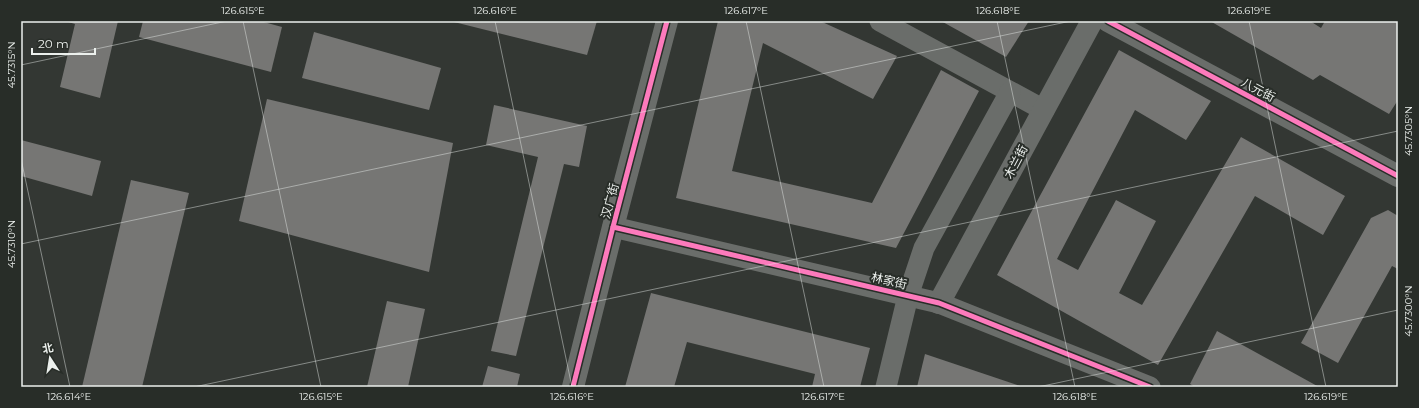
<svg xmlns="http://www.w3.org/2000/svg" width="1419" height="408" font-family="Montserrat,'Noto Sans SC',sans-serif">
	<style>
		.building { fill: #767674 }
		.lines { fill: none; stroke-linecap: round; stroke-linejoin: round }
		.street { stroke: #6a6d6a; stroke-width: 21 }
		.secondary { stroke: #6a6d6a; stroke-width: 22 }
		.cycleway-casing { stroke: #282d28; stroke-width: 8 }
		.cycleway { stroke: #fd7abc; stroke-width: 5 }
		.ticks { fill: none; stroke: #ecf0ed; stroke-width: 1; stroke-opacity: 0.45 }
		.labels { text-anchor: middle; stroke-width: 4; stroke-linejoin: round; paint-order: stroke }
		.street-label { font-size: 12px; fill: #ecf0ed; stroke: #282d28 }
		.neatline { fill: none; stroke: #ecf0ed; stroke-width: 1.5 }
		.ticks-label { font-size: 10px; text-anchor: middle; fill: #ecf0ed }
	</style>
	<rect width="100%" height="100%" fill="#333733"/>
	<g class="building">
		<path d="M65,21H118L100,98L60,87L75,24Z"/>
		<path d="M143,21H260L282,27L271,72L139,37Z"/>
		<path d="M450,21H597L587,55Z"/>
		<path d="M718,21H820L897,56L873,99L763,43L732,171L872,203L941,70L979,91L896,248L676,198Z"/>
		<path d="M941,21H1029L1006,57Z"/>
		<path d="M1210,21H1310L1321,28L1325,21H1398V100L1389,114L1320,75L1313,80Z"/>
		<path d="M314,32L441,68L429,110L302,78Z"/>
		<path d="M1119,50L1211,101L1186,140L1135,110L1057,259L1078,270L1116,200L1156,221L1119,293L1142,305L1241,137L1345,196L1323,235L1255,196L1158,365L997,275Z"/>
		<path d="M267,99L453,143L429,272L239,221Z"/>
		<path d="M494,105L587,126L579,167L564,164L516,356L491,351L538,157L486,145Z"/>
		<path d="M21,140L101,161L92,196L21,176Z"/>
		<path d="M131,180L189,193L142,387H82Z"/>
		<path d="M1388,210L1398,216V269L1392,266L1338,363L1301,343L1371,218Z"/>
		<path d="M651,293L870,348L860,387H812L815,374L687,342L674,387H625Z"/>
		<path d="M387,301L425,309L408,387H367Z"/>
		<path d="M1217,331L1319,387H1195L1190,384Z"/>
		<path d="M925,354L1023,387H917Z"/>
		<path d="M488,366L520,374L517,387H482Z"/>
	</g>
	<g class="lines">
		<g class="street">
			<path d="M880,21L1044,110"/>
			<path d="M613,227L939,303L1150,387"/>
			<path d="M886,387L908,296L924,248L1010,92"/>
		</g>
		<g class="secondary">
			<path d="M1108,21L1398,176"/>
			<path d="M939,303L1092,21"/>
			<path d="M573,387L613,227L667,21"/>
		</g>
		<defs>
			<g id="cycleway">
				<path d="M1108,21L1398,176"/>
				<path d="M613,227L939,303L1150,387"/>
				<path d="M573,387L613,227L667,21"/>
			</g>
		</defs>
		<use href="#cycleway" class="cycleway-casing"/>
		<use href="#cycleway" class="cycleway"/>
	</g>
	<path class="ticks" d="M243,21L321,387M495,21L572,387M746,21L824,387M997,21L1075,387M1249,21L1326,387M21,65L227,21M21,159L70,387M21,244L1071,21M194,387L1398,131M1038,387L1398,310"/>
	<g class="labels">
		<g class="street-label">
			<text transform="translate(1258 90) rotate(28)" y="4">八元街</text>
			<text transform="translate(1016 162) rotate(-62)" y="4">木兰街</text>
			<text transform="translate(610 201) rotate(-75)" y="4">汉广街</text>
			<text transform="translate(889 281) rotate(13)" y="4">林家街</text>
		</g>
	</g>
	<rect width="1419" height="408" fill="none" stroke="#282d28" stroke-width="44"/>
	<g transform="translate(50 358) rotate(348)" stroke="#282d28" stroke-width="3" paint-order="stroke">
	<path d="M0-3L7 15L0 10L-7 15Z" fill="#ecf0ed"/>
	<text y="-6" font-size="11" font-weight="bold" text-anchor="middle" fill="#ecf0ed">北</text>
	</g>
	<path d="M32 48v6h63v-6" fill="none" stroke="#ecf0ed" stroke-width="2"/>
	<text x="38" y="48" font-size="12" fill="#ecf0ed" stroke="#282d28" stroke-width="3" paint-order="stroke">20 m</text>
	<rect x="22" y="22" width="1375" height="364" class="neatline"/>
	<g class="ticks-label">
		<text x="243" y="14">126.615°E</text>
		<text x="495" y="14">126.616°E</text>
		<text x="746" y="14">126.617°E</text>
		<text x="998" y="14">126.618°E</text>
		<text x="1249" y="14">126.619°E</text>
		<text transform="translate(11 65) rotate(-90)" y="4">45.7315°N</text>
		<text transform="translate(1408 131) rotate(-90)" y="4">45.7305°N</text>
		<text transform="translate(11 244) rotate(-90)" y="4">45.7310°N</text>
		<text transform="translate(1408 311) rotate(-90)" y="4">45.7300°N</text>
		<text x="69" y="400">126.614°E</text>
		<text x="321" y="400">126.615°E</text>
		<text x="572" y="400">126.616°E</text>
		<text x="823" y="400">126.617°E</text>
		<text x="1075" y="400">126.618°E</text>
		<text x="1326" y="400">126.619°E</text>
	</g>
</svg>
